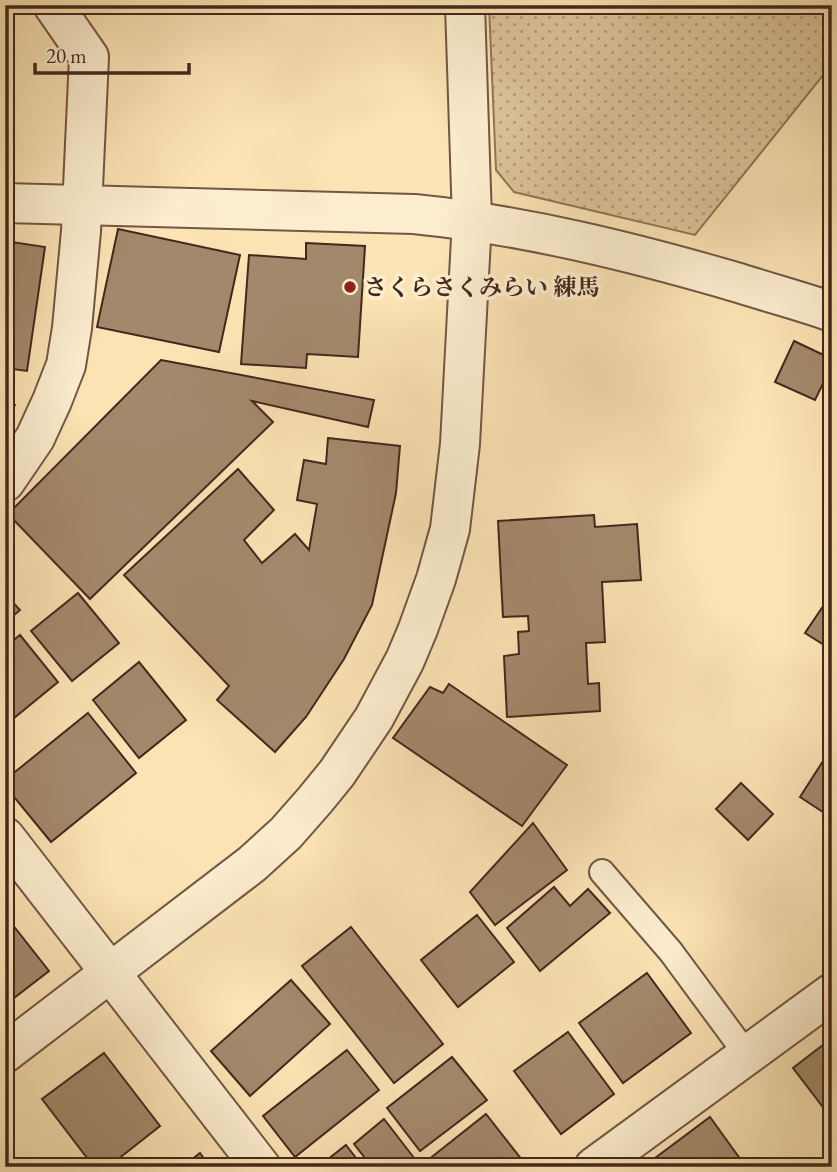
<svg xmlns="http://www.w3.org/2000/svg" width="837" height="1172" font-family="'EB Garamond','Noto Serif JP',serif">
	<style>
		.park { fill: url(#park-dots); stroke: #90765c; stroke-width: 2 }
		.building { fill: #a3896c; stroke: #44281e; stroke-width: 2 }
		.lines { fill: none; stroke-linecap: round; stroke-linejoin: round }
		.service-casing { stroke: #725744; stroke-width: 28 }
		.minor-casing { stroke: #725744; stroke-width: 42 }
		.tertiary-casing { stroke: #725744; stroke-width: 42 }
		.service { stroke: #fcedce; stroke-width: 24 }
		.minor { stroke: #fcedce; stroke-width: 38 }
		.tertiary { stroke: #fcedce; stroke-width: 38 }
		.poi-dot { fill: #8f2418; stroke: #fcedce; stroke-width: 2.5 }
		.labels { text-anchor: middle; stroke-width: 7; stroke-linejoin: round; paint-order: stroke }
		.poi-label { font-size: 23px; font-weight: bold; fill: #44281e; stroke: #fcedce; text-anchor: start }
	</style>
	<defs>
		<pattern id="park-dots" width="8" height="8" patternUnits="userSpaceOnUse" patternTransform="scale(1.75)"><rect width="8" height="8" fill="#dcc39a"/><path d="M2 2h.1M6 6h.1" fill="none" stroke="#b49e7d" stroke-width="1.8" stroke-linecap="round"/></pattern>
	</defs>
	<rect width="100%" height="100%" fill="#fbe3b4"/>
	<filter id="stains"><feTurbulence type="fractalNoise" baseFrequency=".00286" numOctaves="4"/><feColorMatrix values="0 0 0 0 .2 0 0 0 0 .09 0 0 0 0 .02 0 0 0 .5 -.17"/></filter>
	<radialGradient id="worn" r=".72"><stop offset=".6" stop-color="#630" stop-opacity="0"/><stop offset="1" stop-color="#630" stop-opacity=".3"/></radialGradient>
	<path class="park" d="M489,5H832V64L695,235L514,192L496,170Z"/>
	<g class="building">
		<path d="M118,229L240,255L219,352L97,327Z"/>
		<path d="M5,241L45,247L27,371L5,368Z"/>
		<path d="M306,243L365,246L358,357L307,354L306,368L241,364L249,255L306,259Z"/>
		<path d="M794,341L832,359V365L815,400L775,382Z"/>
		<path d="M161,360L374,400L368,427L252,401L273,422L90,599L8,514Z"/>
		<path d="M5,397L15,405L5,418Z"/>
		<path d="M328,438L400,446L396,493L372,605L344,659L306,717L275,752L217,700L229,686L124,575L238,469L274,510L244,540L262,563L295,534L309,550L317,504L297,500L304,460L326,464Z"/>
		<path d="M594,515L595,527L637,524L641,580L602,582L605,642L586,643L588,684L599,683L600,711L507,717L504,656L519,654L518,632L529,631L528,616L503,617L498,521Z"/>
		<path d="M78,593L119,643L72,681L31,631Z"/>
		<path d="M832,593V650L805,633Z"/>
		<path d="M5,594L20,610L5,623Z"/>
		<path d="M20,635L58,682L14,718L5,707V647Z"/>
		<path d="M139,662L186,720L139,758L93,700Z"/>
		<path d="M449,684L567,765L522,826L393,738L430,687L443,693Z"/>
		<path d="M88,713L136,773L51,842L5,786V780Z"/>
		<path d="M832,747V818L800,797Z"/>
		<path d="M741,783L773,814L748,840L716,809Z"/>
		<path d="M533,823L567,870L495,925L470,892Z"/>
		<path d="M554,887L570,906L588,889L610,913L540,971L507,928Z"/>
		<path d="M5,915L49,971L5,1005Z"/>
		<path d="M477,915L514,962L458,1007L421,960Z"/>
		<path d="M351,927L443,1044L394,1083L302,966Z"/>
		<path d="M647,973L691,1033L623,1083L579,1023Z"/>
		<path d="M291,980L330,1024L250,1096L211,1051Z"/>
		<path d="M568,1032L614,1094L561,1134L514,1071Z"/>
		<path d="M832,1038V1119L793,1068Z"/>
		<path d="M347,1050L379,1090L295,1157L263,1116Z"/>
		<path d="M104,1053L160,1126L108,1167H94L42,1099Z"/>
		<path d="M452,1057L487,1100L420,1151L387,1108Z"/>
		<path d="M486,1114L526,1165L524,1167H433L428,1160Z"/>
		<path d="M710,1117L746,1167H643Z"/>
		<path d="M384,1119L421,1167H372L354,1144Z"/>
		<path d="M346,1145L363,1167H318Z"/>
		<path d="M200,1153L210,1167H182Z"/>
	</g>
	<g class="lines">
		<defs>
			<path id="service" d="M602,872L671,952L747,1055"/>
			<g id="minor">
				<path d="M5,482L35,438L52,401L66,365L72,328L81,231L89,57L53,5"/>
				<path d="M5,1053L252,864L286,833L315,800L337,773L374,718L405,660L418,629L436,579L450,529L460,444L472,220L465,5"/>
				<path d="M594,1167L832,993"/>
			</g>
			<g id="tertiary">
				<path d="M5,203L414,214C524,225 633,252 739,283C770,293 801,301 832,312"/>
				<path d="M5,837L261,1167"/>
			</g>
		</defs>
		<use href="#service" class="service-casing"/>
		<use href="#minor" class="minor-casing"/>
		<use href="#tertiary" class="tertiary-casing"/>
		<use href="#service" class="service"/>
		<use href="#minor" class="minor"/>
		<use href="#tertiary" class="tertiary"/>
	</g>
	<circle class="poi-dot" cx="350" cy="287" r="7"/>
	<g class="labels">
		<g class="poi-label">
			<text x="364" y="295">さくらさくみらい 練馬</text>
		</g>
	</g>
	<rect width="837" height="1172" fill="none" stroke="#fbe3b4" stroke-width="28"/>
	<rect x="7" y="7" width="823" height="1158" fill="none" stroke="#44281e" stroke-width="3.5"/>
	<rect x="14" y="14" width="809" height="1144" fill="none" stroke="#44281e" stroke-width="2"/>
	<path d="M35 63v10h154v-10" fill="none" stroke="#44281e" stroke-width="3.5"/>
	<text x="46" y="63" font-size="21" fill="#44281e" stroke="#fcedce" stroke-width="5" paint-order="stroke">20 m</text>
	<rect width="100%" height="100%" filter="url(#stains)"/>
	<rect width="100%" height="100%" fill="url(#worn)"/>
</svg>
